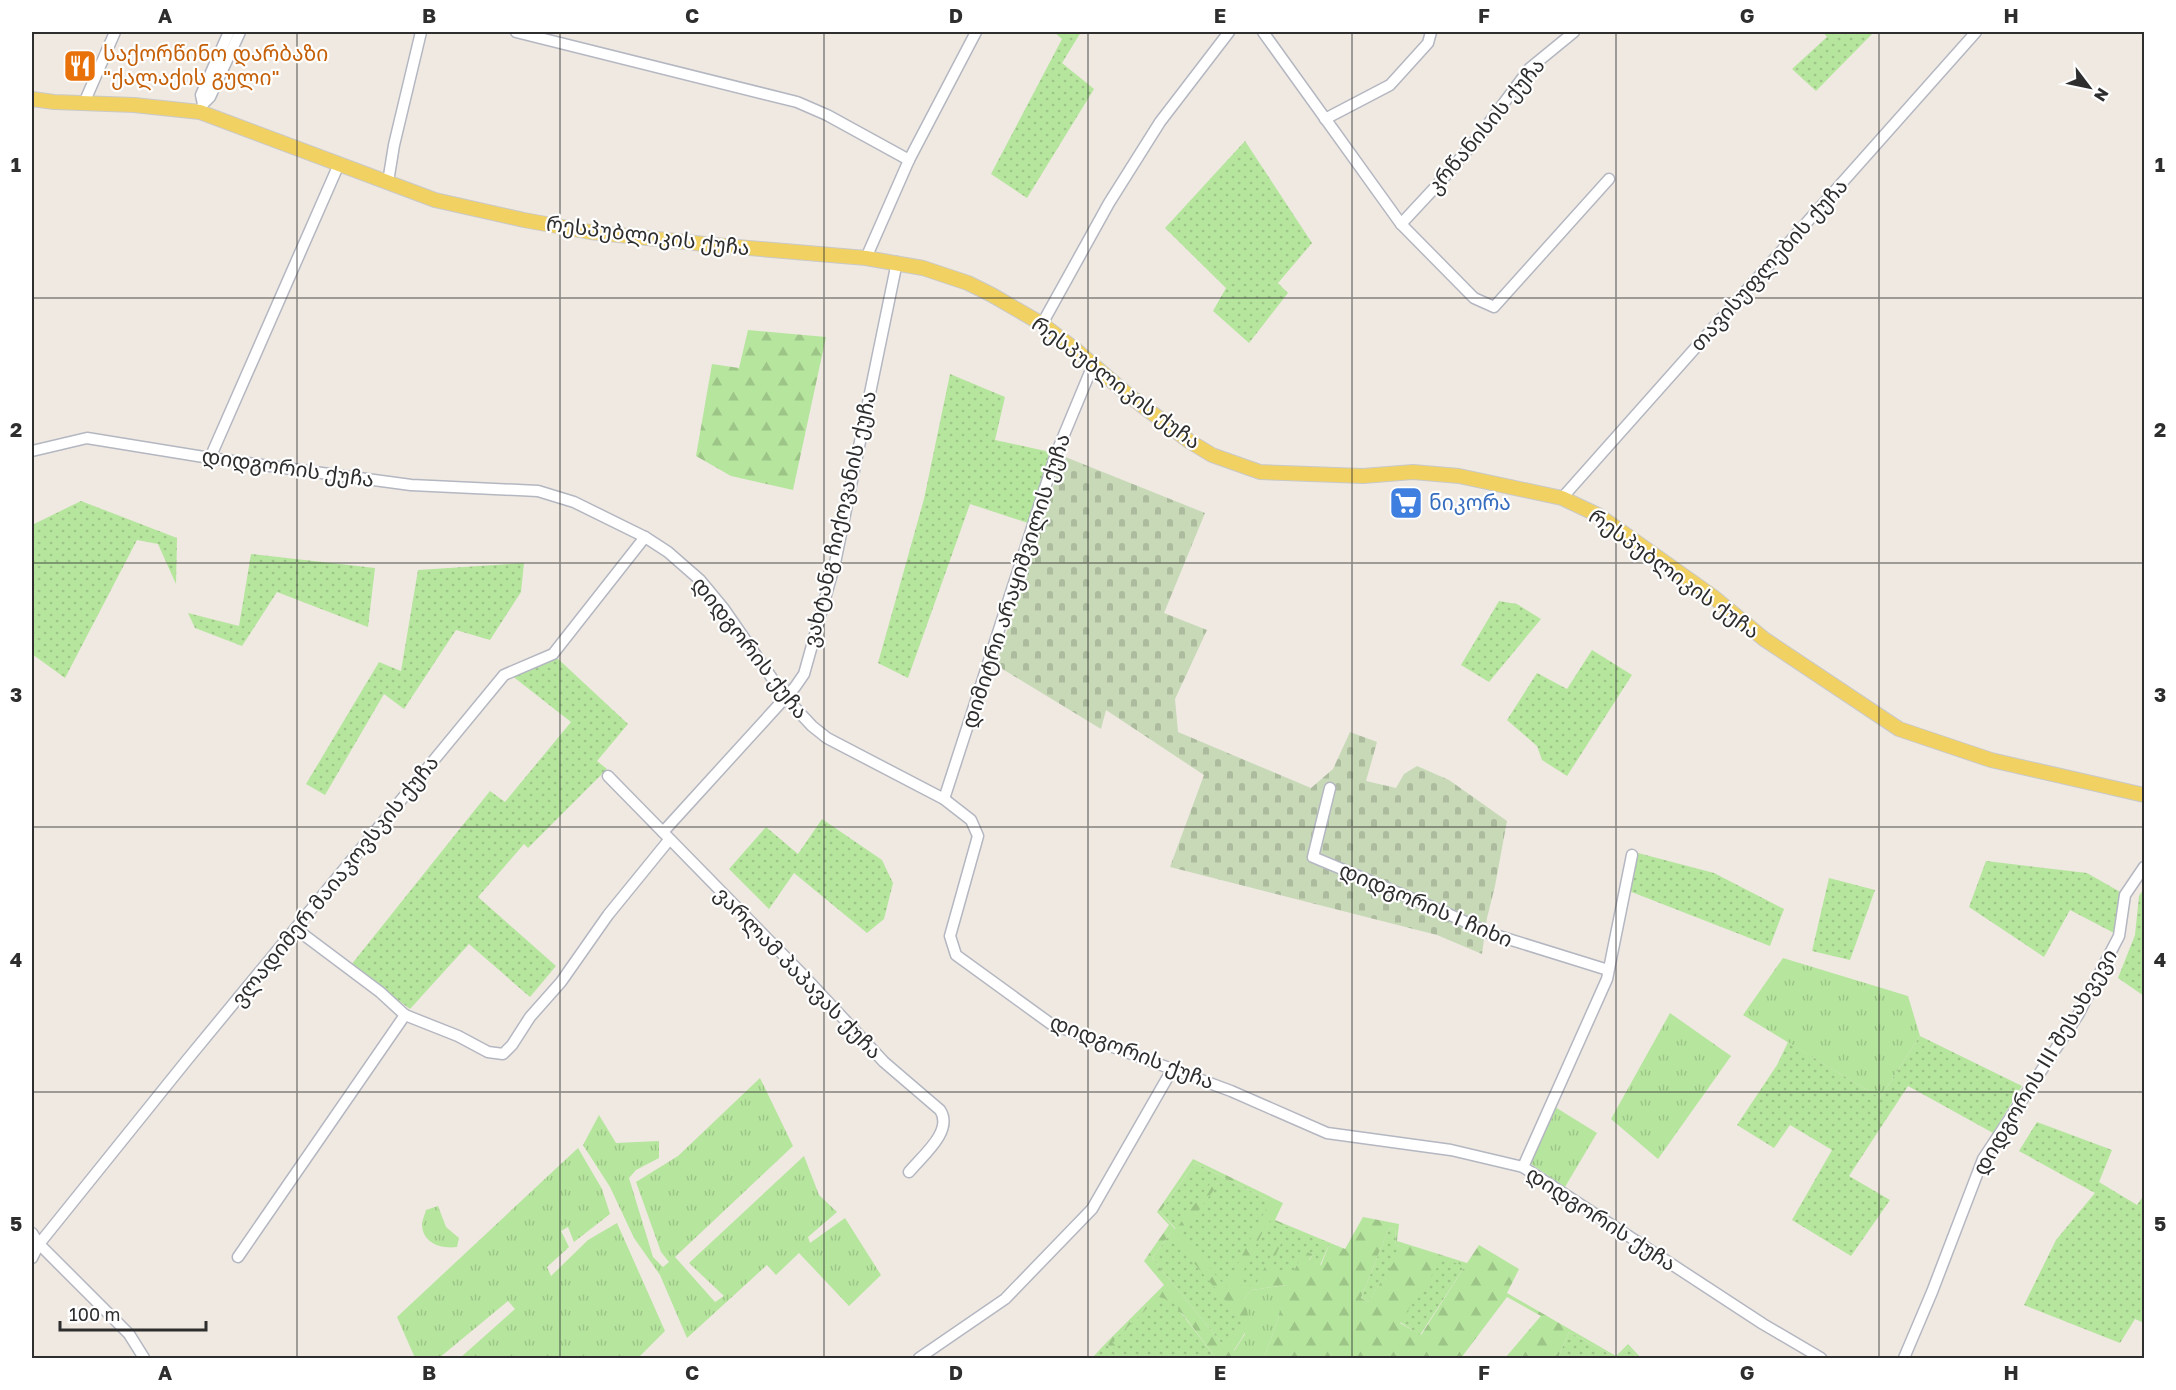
<svg xmlns="http://www.w3.org/2000/svg" width="2176" height="1390" font-family="'Golos Text','Noto Sans Georgian',sans-serif">
	<style>
		.grass { fill: url(#grass-tufts) }
		.forest { fill: url(#forest-firs); fill-rule: evenodd }
		.cemetery { fill: url(#cemetery-stones) }
		.garden { fill: url(#garden-dots) }
		.lines { fill: none; stroke-linecap: round; stroke-linejoin: round }
		.minor-casing { stroke: #b4b7c1; stroke-width: 13 }
		.major-casing { stroke: #c9c9c9; stroke-width: 16 }
		.minor { stroke: #fff; stroke-width: 10 }
		.major { stroke: #f2d163; stroke-width: 14 }
		.grid { fill: none; stroke: #2e2e2e; stroke-width: 1.5; stroke-opacity: 0.55 }
		.labels { text-anchor: middle; stroke-width: 4.5; stroke-linejoin: round; paint-order: stroke }
		.food-label { font-size: 21px; fill: #c56008; stroke: #fff; text-anchor: start }
		.street-label { font-size: 21px; fill: #2e2e2e; stroke: #fff }
		.shop-label { font-size: 21px; fill: #366cbe; stroke: #fff; text-anchor: start }
		.neatline { fill: none; stroke: #2e2e2e; stroke-width: 2 }
		.grid-label { font-size: 20px; text-anchor: middle; font-weight: bold; fill: #2e2e2e }
	</style>
	<defs>
		<pattern id="grass-tufts" width="24" height="20" patternUnits="userSpaceOnUse" patternTransform="scale(1.5)"><rect width="24" height="20" fill="#b6e59e"/><path d="M3 7l-1-3M5 7V3M7 7l1-3M15 17l-1-3M17 17v-4M19 17l1-3" fill="none" stroke="#9dc588"/></pattern>
		<pattern id="forest-firs" width="22" height="20" patternUnits="userSpaceOnUse" patternTransform="scale(1.5)"><rect width="22" height="20" fill="#b6e59e"/><path d="M5 1l3.5 6h-7zM16 11l3.5 6h-7z" fill="#9dc588"/></pattern>
		<pattern id="cemetery-stones" width="16" height="16" patternUnits="userSpaceOnUse" patternTransform="scale(1.5)"><rect width="16" height="16" fill="#c8d9b8"/><path d="M2 7V4a2 2 0 0 1 4 0v3zM10 15v-3a2 2 0 0 1 4 0v3z" fill="#acbb9e"/></pattern>
		<pattern id="garden-dots" width="8" height="8" patternUnits="userSpaceOnUse" patternTransform="scale(1.5)"><rect width="8" height="8" fill="#b6e59e"/><path d="M2 2h.1M6 6h.1" fill="none" stroke="#9dc588" stroke-width="1.8" stroke-linecap="round"/></pattern>
	</defs>
	<rect width="100%" height="100%" fill="#efe9e1"/>
	<g class="grass">
		<path d="M1783,958L1908,996L1920,1036L1880,1098L1743,1015Z"/>
		<path d="M1670,1013L1731,1056L1658,1159L1611,1119Z"/>
		<path d="M760,1078L793,1146L675,1257L715,1302L724,1296L689,1263L804,1156L819,1195L837,1212L808,1237L810,1243L845,1218L881,1275L849,1306L799,1253L776,1275L767,1265L687,1338L660,1275L634,1238L610,1187L583,1145L599,1115L616,1143L659,1141V1158L636,1170L629,1178L653,1257L663,1267L669,1262L661,1252L636,1182L678,1156Z"/>
		<path d="M1555,1107L1597,1133L1565,1187L1528,1162Z"/>
		<path d="M578,1148L602,1189L610,1214L574,1242L568,1227L561,1231L569,1247L547,1267L551,1276L588,1240L617,1223L665,1331L638,1358H460L515,1309L508,1301L439,1358H415L397,1317Z"/>
		<path d="M438,1206L446,1227L459,1238L457,1247C442,1249 423,1244 422,1225C422,1221 425,1214 426,1210Z"/>
		<path d="M1286,1285L1278,1319L1264,1358H1240L1234,1351L1245,1334L1244,1299L1252,1290Z"/>
	</g>
	<g class="forest">
		<path d="M748,330L826,337L793,490L731,476L696,456L712,364L739,368Z"/>
		<path d="M1193,1159L1283,1203L1275,1220L1345,1249L1363,1217L1399,1224L1397,1241L1467,1263L1479,1245L1519,1269L1507,1293L1616,1356L1628,1344L1641,1358H1638L1628,1347L1616,1358L1569,1332L1558,1358H1505L1541,1316L1507,1297L1461,1358H1264L1278,1319L1285,1285L1252,1290L1244,1299C1252,1326 1249,1327 1234,1350L1240,1358H1216L1182,1313L1113,1342L1127,1358H1120L1106,1343L1164,1285L1144,1261L1169,1225L1157,1212ZM1195,1163L1270,1201L1218,1184L1212,1180L1175,1229L1160,1212ZM1389,1228L1395,1229L1396,1245L1402,1248L1368,1302L1361,1298ZM1170,1234L1223,1345L1152,1258ZM1281,1235L1329,1245L1321,1265L1309,1260L1313,1254L1303,1250L1271,1268L1285,1237ZM1465,1266L1421,1335L1400,1323Z"/>
	</g>
	<path class="cemetery" d="M1063,456L1205,513L1164,613L1207,630L1175,699L1178,732L1311,788L1333,769L1350,732L1377,742L1366,781L1396,788L1404,774L1417,766L1449,780L1507,821L1495,886L1487,918L1482,954L1437,935L1170,867L1204,775L1106,710L1101,729L996,665Z"/>
	<g class="garden">
		<path d="M1054,32H1081L1062,63L1094,89L1027,198L991,174L1062,39Z"/>
		<path d="M1823,32H1874L1816,91L1792,69L1827,37Z"/>
		<path d="M1245,141L1312,243L1278,283L1288,293L1249,343L1213,311L1226,288L1165,228Z"/>
		<path d="M950,374L1005,397L995,440L1050,452L1028,523L970,504L908,678L878,663L924,499Z"/>
		<path d="M81,501L177,538L176,584L158,544L137,540L65,678L32,654V525Z"/>
		<path d="M251,554L375,568L368,627L277,592L242,646L195,628L188,613L239,626Z"/>
		<path d="M524,563L521,592L490,640L456,630L404,709L384,694L325,795L306,784L379,662L401,671L418,570Z"/>
		<path d="M1499,601L1517,604L1541,619L1489,682L1461,665Z"/>
		<path d="M1592,650L1632,675L1567,776L1542,760L1537,746L1507,720L1537,673L1567,689Z"/>
		<path d="M556,657L628,724L597,761L607,769L528,848L524,844L478,897L556,966L530,997L469,944L410,1009L351,965L490,791L505,802L571,722L511,675Z"/>
		<path d="M822,819L882,860L893,883L884,919L867,933L794,873L769,909L729,869L766,827L798,854Z"/>
		<path d="M1638,853L1714,873L1784,909L1770,946L1629,891Z"/>
		<path d="M1986,861L2087,873L2122,893L2114,933L2070,910L2044,957L1969,907Z"/>
		<path d="M1829,878L1875,890L1850,960L1812,951Z"/>
		<path d="M2144,888V996L2118,978L2135,935L2139,896Z"/>
		<path d="M1920,1036L2022,1086L1993,1133L1908,1086L1849,1176L1890,1200L1851,1256L1792,1220L1832,1150L1790,1125L1774,1148L1737,1125L1777,1065L1788,1042L1880,1098Z"/>
		<path d="M2037,1122L2112,1150L2099,1182L2137,1205L2144,1195V1323L2135,1319L2120,1343L2024,1305L2056,1240L2095,1193L2019,1151Z"/>
		<path d="M1195,1163L1270,1201L1226,1287L1181,1235L1218,1184L1212,1181L1176,1229L1160,1212Z"/>
		<path d="M1271,1220L1329,1245L1320,1265L1309,1261L1313,1254L1304,1251L1293,1273L1270,1268L1284,1237L1281,1236L1256,1284L1243,1289L1238,1282L1266,1225Z"/>
		<path d="M1389,1228L1395,1229L1396,1245L1403,1248L1368,1302L1361,1298Z"/>
		<path d="M1170,1234L1243,1322L1223,1345L1152,1258Z"/>
		<path d="M1443,1259L1465,1266L1420,1335L1400,1322Z"/>
		<path d="M1159,1297L1172,1301L1216,1358H1127L1112,1342Z"/>
		<path d="M1569,1332L1616,1358L1628,1347L1638,1358H1613L1608,1356L1605,1358H1558Z"/>
		<path d="M1106,1343L1120,1358H1092Z"/>
	</g>
	<g class="lines">
		<defs>
			<g id="minor">
				<path d="M516,32L797,102L827,115L909,160"/>
				<path d="M1263,32L1401,224L1474,298L1494,307L1609,179"/>
				<path d="M84,103L115,32"/>
				<path d="M203,104L201,95L229,32"/>
				<path d="M200,112L203,104L210,97L240,32"/>
				<path d="M1325,119L1390,85L1428,43L1431,32"/>
				<path d="M388,182L394,145L421,32"/>
				<path d="M1401,224L1441,181L1480,135L1530,68L1574,32"/>
				<path d="M866,258L909,160L976,32"/>
				<path d="M1042,324L1109,203L1160,122L1229,32"/>
				<path d="M32,451L87,438L210,458L411,485L538,491L574,502L645,537L668,552L700,580L724,609L785,697L812,726L827,738L944,799L971,820L978,836L950,936L956,955L1051,1024L1231,1091L1327,1133L1451,1150L1523,1167L1763,1324L1821,1358"/>
				<path d="M210,458L339,164"/>
				<path d="M1562,498L1976,32"/>
				<path d="M608,776L802,974L884,1062L940,1110C954,1131 922,1156 909,1172"/>
				<path d="M1330,788L1313,857L1444,912L1489,933L1608,970"/>
				<path d="M944,799L1056,454L1093,365"/>
				<path d="M663,832L795,687L804,674L835,563L897,262"/>
				<path d="M405,1015L458,1036L488,1052L503,1054L512,1045L530,1017L561,982L608,915L669,840"/>
				<path d="M1523,1167L1607,979L1632,855"/>
				<path d="M32,1233L39,1244L129,1334L144,1358"/>
				<path d="M238,1257L405,1015L380,992L296,929"/>
				<path d="M32,1258L39,1244L187,1060L504,675L553,654L645,537"/>
				<path d="M919,1358L1005,1299L1092,1209L1173,1068"/>
				<path d="M1904,1358L1932,1292L1983,1159L2078,1015L2119,936L2125,895L2144,867"/>
			</g>
			<path id="major" d="M32,99L54,102L134,105L200,112L435,200L524,220L590,232L714,245L866,258L923,268L968,283L992,295L1042,324L1076,350L1127,394L1189,441L1212,455L1260,472L1363,476L1413,472L1459,476L1562,498L1598,515L1712,596L1764,639L1899,729L1991,760L2144,795"/>
		</defs>
		<use href="#minor" class="minor-casing"/>
		<use href="#major" class="major-casing"/>
		<use href="#minor" class="minor"/>
		<use href="#major" class="major"/>
	</g>
	<path class="grid" d="M297,32V1358M560,32V1358M824,32V1358M1088,32V1358M1352,32V1358M1616,32V1358M1879,32V1358M32,298H2144M32,563H2144M32,827H2144M32,1092H2144"/>
	<defs>
		<symbol id="restaurant-square" viewBox="-11 -11 22 22"><rect x="-9" y="-9" width="18" height="18" rx="4" fill="#e8710a" stroke="#fff"/><path d="M-5-6h1v4h1v-4h1v4h1v-4h1v5L-1.5 .5V6h-2V.5L-5-1ZM5-6V6H3V1.5H1.5Q1.5-4 5-6Z" fill="#fff"/></symbol>
		<symbol id="supermarket-square" viewBox="-11 -11 22 22"><rect x="-9" y="-9" width="18" height="18" rx="4" fill="#3f7fe0" stroke="#fff"/><path d="M-6-5.5h2.5l.6 2H6L4.5 2H-2.5L-4.4-4H-6ZM-1.5 3.2a1.3 1.3 0 1 0 .1 0ZM3 3.2a1.3 1.3 0 1 0 .1 0Z" fill="#fff"/></symbol>
	</defs>
	<g fill-rule="evenodd">
		<use href="#restaurant-square" x="61" y="47" width="38" height="38"/>
		<use href="#supermarket-square" x="1387" y="484" width="38" height="38"/>
	</g>
	<g class="labels">
		<g class="food-label">
			<text x="103" y="61">საქორწინო დარბაზი<tspan x="103" dy="24">"ქალაქის გული"</tspan></text>
		</g>
		<g class="street-label">
			<text transform="translate(1486 126) rotate(-50)" y="7">კრწანისის ქუჩა</text>
			<text transform="translate(648 236) rotate(7)" y="7">რესპუბლიკის ქუჩა</text>
			<text transform="translate(1769 265) rotate(-48)" y="7">თავისუფლების ქუჩა</text>
			<text transform="translate(1116 383) rotate(37)" y="7">რესპუბლიკის ქუჩა</text>
			<text transform="translate(288 468) rotate(8)" y="7">დიდგორის ქუჩა</text>
			<text transform="translate(840 519) rotate(-77)" y="7">ვახტანგ ჩიქოვანის ქუჩა</text>
			<text transform="translate(1674 574) rotate(36)" y="7">რესპუბლიკის ქუჩა</text>
			<text transform="translate(1016 581) rotate(-72)" y="7">დიმიტრი არაყიშვილის ქუჩა</text>
			<text transform="translate(750 648) rotate(52)" y="7">დიდგორის ქუჩა</text>
			<text transform="translate(335 881) rotate(-51)" y="7">ვლადიმერ მაიაკოვსკის ქუჩა</text>
			<text transform="translate(1426 905) rotate(23)" y="7">დიდგორის I ჩიხი</text>
			<text transform="translate(798 973) rotate(46)" y="7">ვარლამ პაპავას ქუჩა</text>
			<text transform="translate(1132 1052) rotate(21)" y="7">დიდგორის ქუჩა</text>
			<text transform="translate(2045 1062) rotate(-59)" y="7">დიდგორის III შესახვევი</text>
			<text transform="translate(1601 1219) rotate(33)" y="7">დიდგორის ქუჩა</text>
		</g>
		<g class="shop-label">
			<text x="1429" y="510">ნიკორა</text>
		</g>
	</g>
	<rect width="2176" height="1390" fill="none" stroke="#ffffff" stroke-width="66"/>
	<g transform="translate(2089 87) rotate(122)" stroke="#ffffff" stroke-width="4.5" paint-order="stroke">
	<path d="M0-4.5L10 22L0 15L-10 22Z" fill="#2e2e2e"/>
	<text y="-9" font-size="16" font-weight="bold" text-anchor="middle" fill="#2e2e2e">N</text>
	</g>
	<path d="M60 1321v9h146v-9" fill="none" stroke="#2e2e2e" stroke-width="3"/>
	<text x="69" y="1321" font-size="18" fill="#2e2e2e" stroke="#ffffff" stroke-width="4.5" paint-order="stroke">100 m</text>
	<rect x="33" y="33" width="2110" height="1324" class="neatline"/>
	<g class="grid-label">
		<text x="165" y="23">A</text>
		<text x="429" y="23">B</text>
		<text x="692" y="23">C</text>
		<text x="956" y="23">D</text>
		<text x="1220" y="23">E</text>
		<text x="1484" y="23">F</text>
		<text x="1747" y="23">G</text>
		<text x="2011" y="23">H</text>
		<text x="16" y="172">1</text>
		<text x="2160" y="172">1</text>
		<text x="16" y="437">2</text>
		<text x="2160" y="437">2</text>
		<text x="16" y="702">3</text>
		<text x="2160" y="702">3</text>
		<text x="16" y="967">4</text>
		<text x="2160" y="967">4</text>
		<text x="16" y="1231">5</text>
		<text x="2160" y="1231">5</text>
		<text x="165" y="1380">A</text>
		<text x="429" y="1380">B</text>
		<text x="692" y="1380">C</text>
		<text x="956" y="1380">D</text>
		<text x="1220" y="1380">E</text>
		<text x="1484" y="1380">F</text>
		<text x="1747" y="1380">G</text>
		<text x="2011" y="1380">H</text>
	</g>
</svg>
